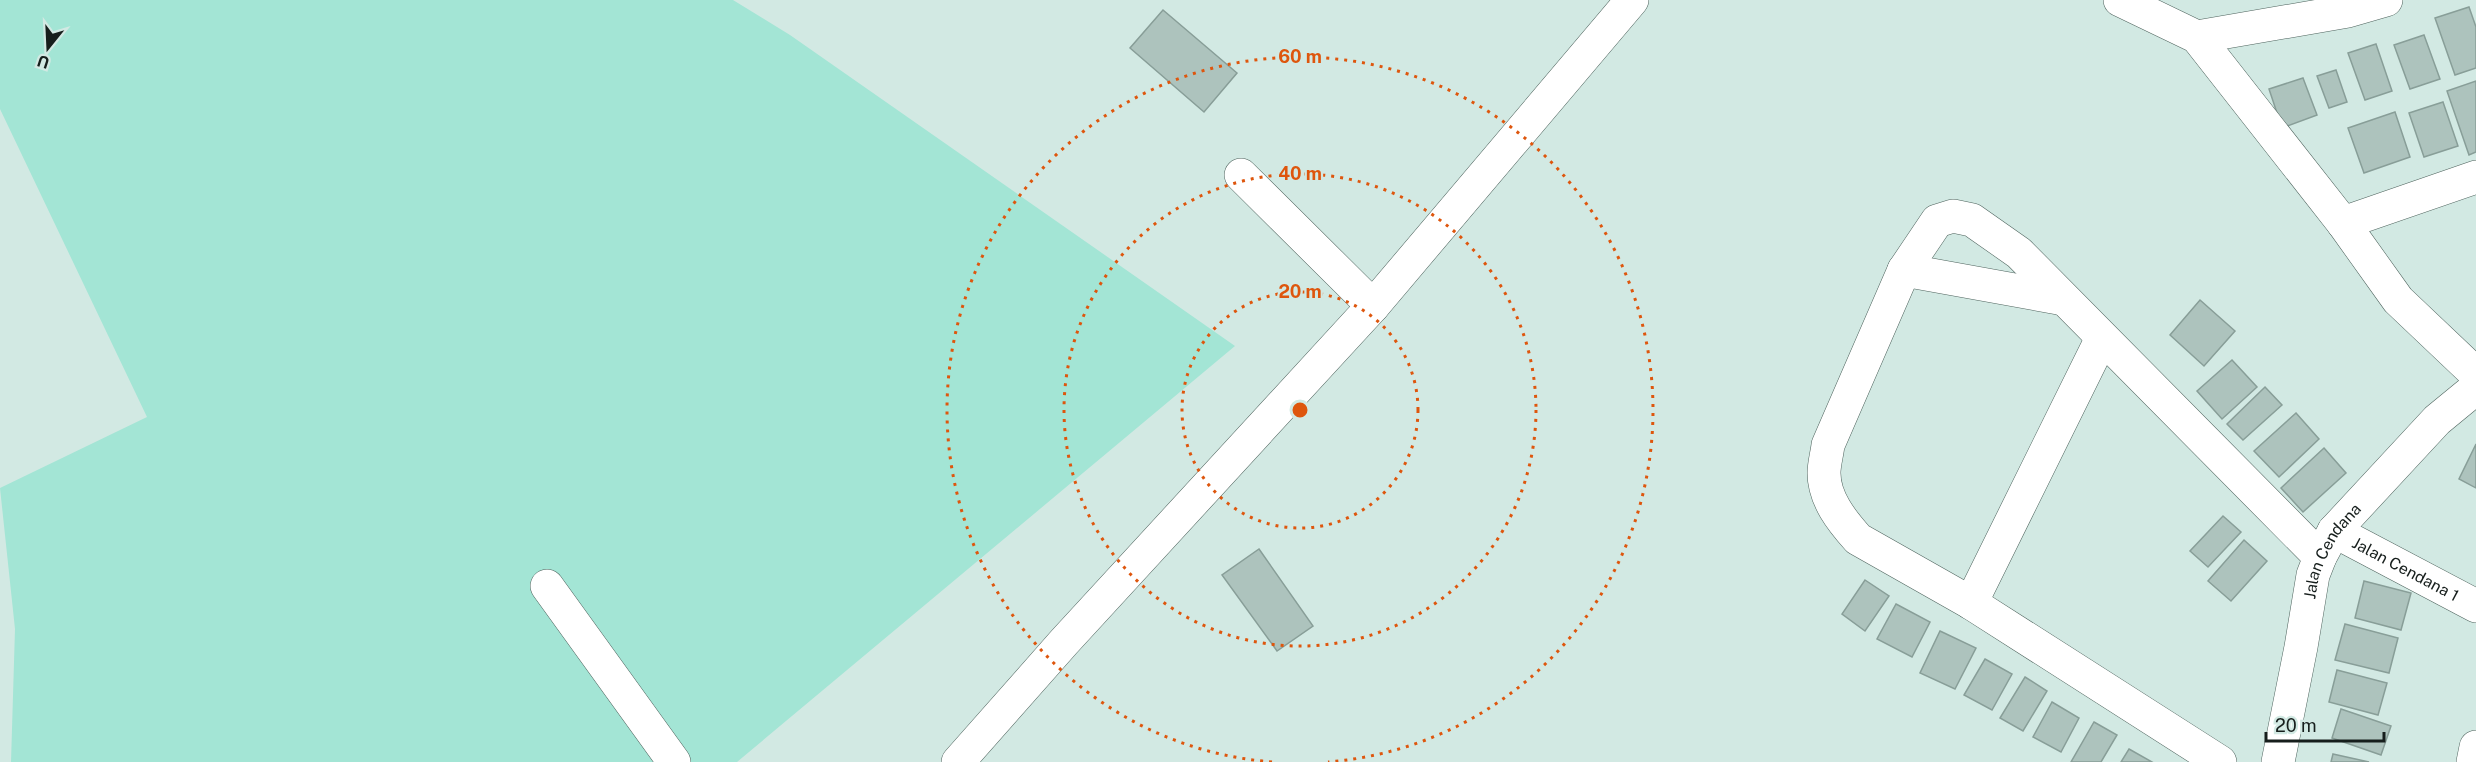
<svg xmlns="http://www.w3.org/2000/svg" width="2476" height="762" font-family="'Public Sans',sans-serif">
	<style>
		.green { fill: #a3e5d5 }
		.building { fill: #adc3bd; stroke: #889e98; stroke-width: 1.5 }
		.lines { fill: none; stroke-linecap: round; stroke-linejoin: round }
		.minor-casing { stroke: #4e635d; stroke-width: 34 }
		.minor { stroke: #fff; stroke-width: 33 }
		.ring { fill: none; stroke: #de560d; stroke-width: 3; stroke-dasharray: 3 6 }
		.labels { text-anchor: middle; stroke-width: 4.5; stroke-linejoin: round; paint-order: stroke }
		.street-label { font-size: 16px; fill: #161e1c; stroke: #d2e9e3 }
		.centre { fill: #de560d; stroke: #d2e9e3; stroke-width: 3 }
		.ring-label { font-size: 18px; text-anchor: middle; font-weight: bold; fill: #de560d; stroke: #d2e9e3; stroke-width: 4.5; stroke-linejoin: round; paint-order: stroke }
	</style>
	<rect width="100%" height="100%" fill="#d2e9e3"/>
	<path class="green" d="M0,0H733L790,35L1235,346L737,762H11L15,629L0,488L147,417L0,109Z"/>
	<g class="building">
		<path d="M2469,7L2476,27V68L2455,75L2435,18Z"/>
		<path d="M1163,10L1237,73L1204,112L1130,48Z"/>
		<path d="M2424,35L2440,79L2410,89L2394,45Z"/>
		<path d="M2376,44L2392,91L2365,100L2348,53Z"/>
		<path d="M2336,70L2347,102L2329,108L2317,76Z"/>
		<path d="M2303,78L2317,115L2282,128L2269,89Z"/>
		<path d="M2476,81V152L2469,155L2447,91Z"/>
		<path d="M2443,102L2458,146L2424,157L2409,113Z"/>
		<path d="M2395,112L2410,157L2364,173L2348,128Z"/>
		<path d="M2200,300L2235,331L2204,366L2170,335Z"/>
		<path d="M2232,360L2257,387L2222,419L2197,391Z"/>
		<path d="M2265,387L2282,405L2243,440L2227,424Z"/>
		<path d="M2296,413L2319,439L2279,477L2254,451Z"/>
		<path d="M2476,444V488L2459,479Z"/>
		<path d="M2324,448L2346,473L2303,512L2281,488Z"/>
		<path d="M2223,516L2241,532L2208,567L2190,551Z"/>
		<path d="M2244,540L2267,561L2231,601L2208,581Z"/>
		<path d="M1259,549L1313,626L1277,651L1222,575Z"/>
		<path d="M1865,580L1889,596L1865,631L1842,614Z"/>
		<path d="M2364,581L2411,593L2401,630L2355,618Z"/>
		<path d="M1896,604L1930,622L1912,657L1877,639Z"/>
		<path d="M2345,624L2398,638L2389,673L2335,660Z"/>
		<path d="M1940,631L1976,648L1955,689L1920,673Z"/>
		<path d="M1985,659L2012,674L1992,710L1964,695Z"/>
		<path d="M2337,670L2387,683L2378,715L2329,702Z"/>
		<path d="M2025,677L2047,691L2023,731L2000,718Z"/>
		<path d="M2052,702L2079,718L2061,752L2033,737Z"/>
		<path d="M2341,709L2391,726L2381,755L2332,738Z"/>
		<path d="M2094,722L2117,735L2101,762H2071Z"/>
		<path d="M2129,749L2152,762H2121Z"/>
		<path d="M2333,754L2369,762H2331Z"/>
	</g>
	<g class="lines">
		<defs>
			<g id="minor">
				<path d="M2120,0L2197,37L2343,223L2398,300L2476,374"/>
				<path d="M2197,37L2348,11L2386,0"/>
				<path d="M1241,175L1373,306"/>
				<path d="M2343,223L2476,177"/>
				<path d="M1904,270L2064,299"/>
				<path id="s1" d="M2334,531L2476,606"/>
				<path d="M547,586L674,762"/>
				<path d="M1971,603L2102,338"/>
				<path d="M958,762L1064,642L1373,306L1632,0"/>
				<path d="M2220,762L1971,603L1858,539C1842,521 1824,499 1824,473C1824,464 1827,454 1828,445L1904,270L1937,221L1953,216L1972,220L2019,253L2320,557"/>
				<path id="s2" d="M2278,762L2301,647L2313,575L2320,557L2334,531L2437,420L2476,388"/>
				<path d="M2473,762L2476,747"/>
			</g>
		</defs>
		<use href="#minor" class="minor-casing"/>
		<use href="#minor" class="minor"/>
	</g>
	<g class="ring">
		<circle cx="1300" cy="410" r="118"/>
		<circle cx="1300" cy="410" r="236"/>
		<path d="M1272 762A353 353 0 1 1 1328 762"/>
	</g>
	<g class="labels">
		<g class="street-label">
			<text dy="6" stroke="none"><textPath href="#s2" startOffset="220">Jalan Cendana</textPath></text>
			<text dy="6" stroke="none"><textPath href="#s1" startOffset="81">Jalan Cendana 1</textPath></text>
		</g>
	</g>
	<circle cx="1300" cy="410" r="9" class="centre"/>
	<g class="ring-label">
		<text x="1300" y="63">60 m</text>
		<text x="1300" y="180">40 m</text>
		<text x="1300" y="298">20 m</text>
	</g>
	<g transform="translate(48 48) rotate(198)" stroke="#d2e9e3" stroke-width="4.5" paint-order="stroke">
	<path d="M0-4.5L10 22L0 15L-10 22Z" fill="#161e1c"/>
	<text y="-9" font-size="16" font-weight="bold" text-anchor="middle" fill="#161e1c">U</text>
	</g>
	<path d="M2266 732v9h118v-9" fill="none" stroke="#161e1c" stroke-width="3"/>
	<text x="2275" y="732" font-size="18" fill="#161e1c" stroke="#d2e9e3" stroke-width="4.5" paint-order="stroke">20 m</text>
</svg>
